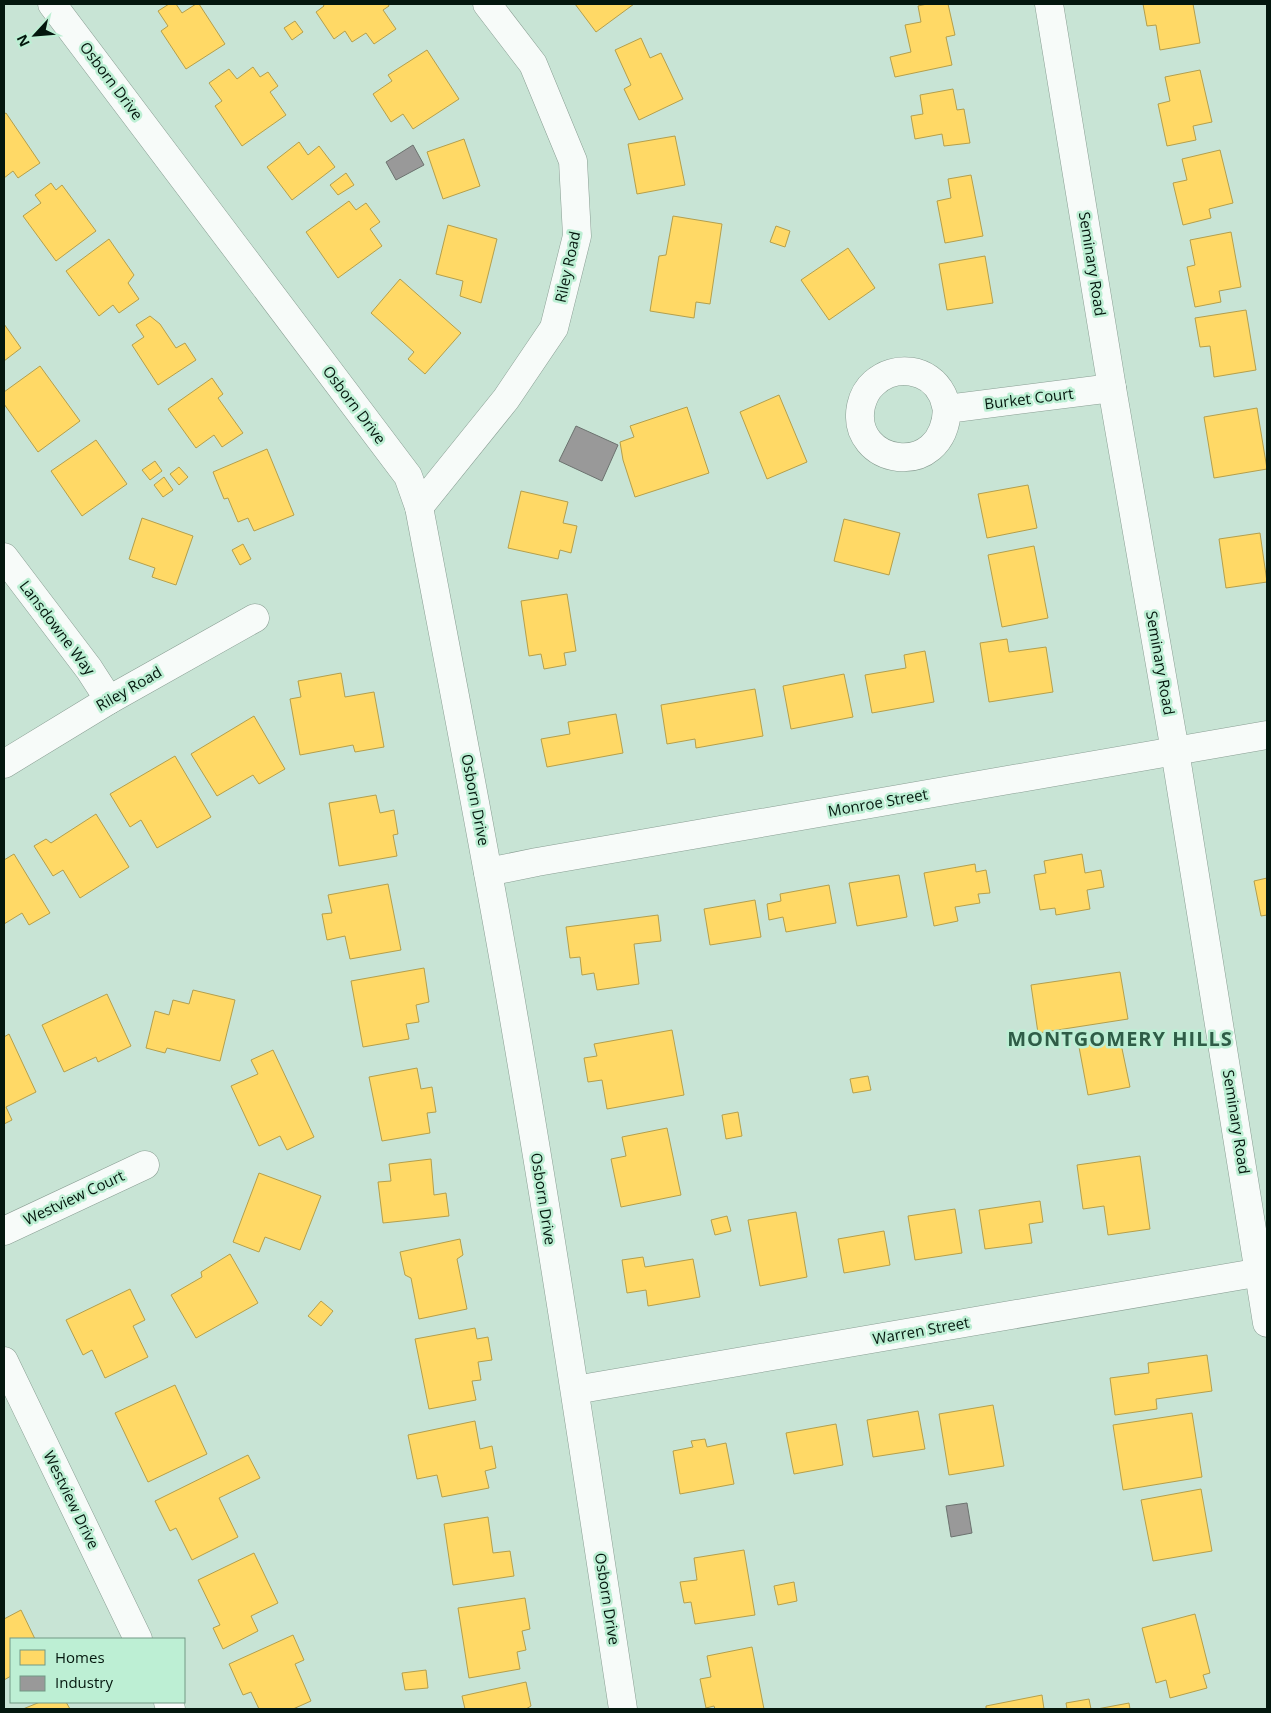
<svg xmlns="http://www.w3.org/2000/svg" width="1271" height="1713" font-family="'Open Sans',sans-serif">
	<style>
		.homes { fill: #ffd966; stroke: #b49f4c }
		.industry { fill: #999; stroke: #6c726f }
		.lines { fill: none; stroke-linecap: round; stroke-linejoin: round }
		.minor-casing { stroke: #899e93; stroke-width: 29 }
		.secondary-casing { stroke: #899e93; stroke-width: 29 }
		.minor { stroke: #f7fbf9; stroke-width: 28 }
		.secondary { stroke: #f7fbf9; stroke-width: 28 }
		.labels { text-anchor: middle; stroke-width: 5; stroke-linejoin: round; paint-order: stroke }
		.street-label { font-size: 15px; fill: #04170e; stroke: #bdefd4 }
		.district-label { font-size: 20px; font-weight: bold; letter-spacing: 1px; fill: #2f5d47; stroke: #bdefd4 }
	</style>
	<rect width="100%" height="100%" fill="#c8e4d5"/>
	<g class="homes">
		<path d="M169,4H176L182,13L196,4H199L225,44L186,69L161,31L168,26L158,11Z"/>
		<path d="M323,4H388L389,6L383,10L396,29L374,44L366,33L352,42L345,31L334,39L316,12L324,6Z"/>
		<path d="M575,4H634L596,32Z"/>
		<path d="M927,4H948L955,35L946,37L952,65L895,77L890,57L911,52L905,25L921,22L918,6Z"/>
		<path d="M1143,4H1193L1200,43L1160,50L1156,25L1147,26Z"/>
		<path d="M295,21L303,32L292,40L284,28Z"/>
		<path d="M641,38L650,58L661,53L683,99L639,120L624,89L631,85L615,50Z"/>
		<path d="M427,50L459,99L413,129L403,114L391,122L373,94L392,81L388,75Z"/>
		<path d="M253,67L260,77L268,72L278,86L270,92L286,115L242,146L215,106L222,101L209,83L229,69L237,79Z"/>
		<path d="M1200,70L1212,122L1193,126L1196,140L1167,146L1158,104L1170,101L1165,77Z"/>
		<path d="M953,89L957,110L964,109L970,143L944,146L942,134L915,139L911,116L923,114L920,95Z"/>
		<path d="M6,113L40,163L18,178L13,171L4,178V114Z"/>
		<path d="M675,136L685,185L637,194L628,144Z"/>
		<path d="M464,139L480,186L443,199L427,152Z"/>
		<path d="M299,142L308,155L319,146L335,167L292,200L267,167Z"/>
		<path d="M1220,150L1233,203L1209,209L1211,218L1183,225L1173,183L1187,180L1182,159Z"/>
		<path d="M346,173L354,185L338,195L330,185Z"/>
		<path d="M971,175L983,236L945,243L937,201L951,198L948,179Z"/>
		<path d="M51,183L56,190L62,185L96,231L56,261L23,216L41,203L35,195Z"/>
		<path d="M349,201L356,210L366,203L380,222L370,229L382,246L338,278L306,232Z"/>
		<path d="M673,216L722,224L710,304L696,302L694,318L650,311L659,256L666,255Z"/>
		<path d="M448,225L497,239L481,303L460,296L463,281L436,274Z"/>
		<path d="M776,226L790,231L785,247L770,242Z"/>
		<path d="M1231,232L1241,287L1219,291L1221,302L1195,307L1187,267L1195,265L1190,240Z"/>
		<path d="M109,239L134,275L128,283L139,299L119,313L113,305L99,316L66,271Z"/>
		<path d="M848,248L875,288L829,320L801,280Z"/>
		<path d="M985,256L993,303L947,310L939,264Z"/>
		<path d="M400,279L461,333L425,374L408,359L414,352L371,313Z"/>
		<path d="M1246,310L1256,370L1214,377L1210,346L1200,347L1195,318Z"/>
		<path d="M150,316L160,324L176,348L185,343L196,360L158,385L132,345L144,337L136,325Z"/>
		<path d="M4,324L21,348L4,361Z"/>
		<path d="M40,366L80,421L38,452L4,404V392Z"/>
		<path d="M212,378L223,394L218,398L243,433L222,447L214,435L196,448L168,409Z"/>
		<path d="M779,395L807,462L767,479L740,412Z"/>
		<path d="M687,407L709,473L635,497L623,460L620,442L634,437L630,426Z"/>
		<path d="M1257,408L1267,469L1214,478L1204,417Z"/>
		<path d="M96,440L127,484L82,516L51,471Z"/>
		<path d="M267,449L294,515L254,531L248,518L238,522L228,498L224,499L213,472Z"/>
		<path d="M155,461L162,471L150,480L142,470Z"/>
		<path d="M179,467L188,477L179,485L170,474Z"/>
		<path d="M164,477L173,490L163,497L154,485Z"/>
		<path d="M1028,485L1037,528L987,538L978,494Z"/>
		<path d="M521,491L568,502L563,523L577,526L571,553L560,550L558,559L508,548Z"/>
		<path d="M142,518L193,536L176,585L152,577L155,568L129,559Z"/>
		<path d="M844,519L900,533L889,575L834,561Z"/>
		<path d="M1260,533L1267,582L1226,588L1219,539Z"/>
		<path d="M243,544L251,559L240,565L232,550Z"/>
		<path d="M1034,546L1048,618L1002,627L988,555Z"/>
		<path d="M567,594L576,651L564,653L566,665L544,669L541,654L529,656L521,601Z"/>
		<path d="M1007,639L1009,652L1046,647L1053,692L989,702L980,643Z"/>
		<path d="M925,651L934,702L872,713L865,675L906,668L904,655Z"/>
		<path d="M341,673L345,697L374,692L384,747L355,752L353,745L300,755L290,699L301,697L298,681Z"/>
		<path d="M844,674L853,717L791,729L783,686Z"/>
		<path d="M755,689L763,736L696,748L695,739L667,744L661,705Z"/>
		<path d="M616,714L623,753L547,767L541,739L570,734L568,722Z"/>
		<path d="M254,716L285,769L259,784L253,775L217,796L191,754Z"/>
		<path d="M175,756L211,817L157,848L141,820L130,827L110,794Z"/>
		<path d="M376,795L380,813L394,810L398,834L393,835L397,856L339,866L329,803Z"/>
		<path d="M96,814L129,867L80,898L63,870L53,876L34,846L46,839L51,843Z"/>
		<path d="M14,854L50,913L29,925L22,913L4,924V860Z"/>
		<path d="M1082,854L1085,873L1101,870L1104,887L1087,890L1090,909L1056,915L1055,908L1040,910L1034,875L1046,873L1044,861Z"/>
		<path d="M975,864L976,872L986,870L990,893L978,894L980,903L955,907L958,921L934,926L924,873Z"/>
		<path d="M899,875L907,917L857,926L849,883Z"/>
		<path d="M1267,878V915L1261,916L1254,881Z"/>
		<path d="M388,884L401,950L350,959L345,936L327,940L322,914L332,913L328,895Z"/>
		<path d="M829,885L836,923L786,932L783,917L769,920L767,904L781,901L780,894Z"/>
		<path d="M755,900L761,937L710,945L704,909Z"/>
		<path d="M658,915L661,941L634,944L639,984L597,990L594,973L582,975L580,957L570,958L566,927Z"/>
		<path d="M424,968L429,1002L416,1005L419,1022L406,1024L409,1039L363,1047L351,981Z"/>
		<path d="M1120,972L1128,1019L1038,1033L1031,985Z"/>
		<path d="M193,990L235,1000L220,1061L167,1048L165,1053L146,1048L155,1011L169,1015L173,1000L189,1004Z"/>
		<path d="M107,994L131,1046L98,1062L96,1057L64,1072L42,1025Z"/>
		<path d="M672,1030L684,1095L607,1109L602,1080L588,1082L584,1058L597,1056L594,1044Z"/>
		<path d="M9,1034L36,1092L6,1107L12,1120L4,1124V1037Z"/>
		<path d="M1120,1039L1130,1087L1088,1095L1079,1047Z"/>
		<path d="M273,1050L314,1137L287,1150L280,1136L259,1146L231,1086L258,1074L251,1060Z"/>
		<path d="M417,1068L421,1089L432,1087L436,1112L427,1113L430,1133L382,1141L369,1077Z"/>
		<path d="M868,1076L871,1090L853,1093L850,1079Z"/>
		<path d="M738,1112L742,1136L726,1139L722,1115Z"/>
		<path d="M667,1128L681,1195L621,1207L611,1159L626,1156L622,1137Z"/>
		<path d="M1140,1156L1150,1229L1108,1235L1104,1206L1083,1209L1077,1165Z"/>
		<path d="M431,1159L434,1195L446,1193L449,1216L383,1223L378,1182L391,1181L389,1164Z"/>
		<path d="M259,1173L321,1196L300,1250L265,1237L259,1252L233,1242Z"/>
		<path d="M1040,1201L1043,1222L1029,1224L1032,1243L985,1249L979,1210Z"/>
		<path d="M955,1209L962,1253L915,1260L908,1216Z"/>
		<path d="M796,1212L807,1277L760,1286L748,1220Z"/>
		<path d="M727,1216L731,1231L715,1235L711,1220Z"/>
		<path d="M884,1231L890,1265L844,1273L838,1239Z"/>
		<path d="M460,1239L463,1255L457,1259L467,1309L419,1319L411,1278L405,1275L400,1252Z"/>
		<path d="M230,1254L258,1303L196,1338L171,1295L202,1277L201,1272Z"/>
		<path d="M643,1257L645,1267L693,1259L700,1297L648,1306L646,1290L627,1293L622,1260Z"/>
		<path d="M130,1289L145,1320L133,1326L148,1357L105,1378L92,1350L83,1355L66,1320Z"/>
		<path d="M321,1301L333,1311L321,1326L308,1316Z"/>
		<path d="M475,1328L477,1339L488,1337L492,1360L478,1362L481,1380L472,1381L476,1400L429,1409L415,1339Z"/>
		<path d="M1207,1355L1212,1391L1156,1399L1157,1409L1115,1415L1110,1378L1149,1373L1148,1363Z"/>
		<path d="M175,1385L207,1454L148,1482L115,1413Z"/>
		<path d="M993,1405L1004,1466L949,1475L939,1414Z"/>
		<path d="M918,1411L925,1449L873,1457L867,1420Z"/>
		<path d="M1192,1413L1202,1477L1123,1490L1113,1425Z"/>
		<path d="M475,1421L480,1449L492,1446L496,1468L485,1471L489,1488L442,1497L437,1475L417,1479L408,1435Z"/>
		<path d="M836,1424L843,1465L794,1474L786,1433Z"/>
		<path d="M705,1439L707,1447L726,1443L734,1484L680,1494L673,1451L693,1447L691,1441Z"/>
		<path d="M248,1455L260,1478L219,1498L238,1537L192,1560L176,1528L170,1531L155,1501Z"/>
		<path d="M1201,1489L1212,1551L1153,1561L1141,1500Z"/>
		<path d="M488,1517L493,1553L510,1551L514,1576L453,1585L444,1524Z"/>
		<path d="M744,1550L755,1615L695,1624L691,1602L684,1603L680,1582L697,1580L694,1558Z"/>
		<path d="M254,1553L278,1603L251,1616L258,1631L223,1649L213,1628L220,1625L198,1580Z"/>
		<path d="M794,1582L797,1601L778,1605L774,1586Z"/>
		<path d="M525,1598L530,1629L522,1631L526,1650L517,1652L520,1669L469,1678L458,1608Z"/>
		<path d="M21,1610L35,1639H11V1676L4,1680V1619Z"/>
		<path d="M1195,1614L1210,1673L1203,1675L1207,1688L1170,1698L1166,1680L1156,1683L1142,1628Z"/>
		<path d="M293,1635L304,1660L295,1664L311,1701L293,1709H259L251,1692L243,1695L229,1664Z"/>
		<path d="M752,1647L764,1709H715L714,1706L706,1708L700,1679L711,1677L707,1656Z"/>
		<path d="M426,1670L428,1688L405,1690L402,1673Z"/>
		<path d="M526,1682L531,1706L526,1709H465L462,1696Z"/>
		<path d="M1042,1695L1044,1709H986V1706Z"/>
		<path d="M1089,1699L1091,1709H1067L1066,1703Z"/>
		<path d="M40,1702H66L70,1709H23Z"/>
		<path d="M1129,1703L1130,1709H1097Z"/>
	</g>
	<g class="industry">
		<path d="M413,145L424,165L396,180L386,162Z"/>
		<path d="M576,426L618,445L602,481L559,461Z"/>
		<path d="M967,1503L972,1533L951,1537L946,1506Z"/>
	</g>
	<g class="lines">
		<defs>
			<g id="minor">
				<path d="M52,4L408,476L419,507C451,676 484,844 513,1013C553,1245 588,1477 623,1709"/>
				<path d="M947,409C945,405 945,399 942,394C929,368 895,364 874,383C867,389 863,397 861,406C849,465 944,482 947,409L1112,388"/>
				<path d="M419,507L506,399L554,328L577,236L573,161L533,64L487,4"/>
				<path d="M4,557L89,669L109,700"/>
				<path d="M4,764L109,700L255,618"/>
				<path d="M488,872L537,862L1267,735"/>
				<path d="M4,1231L145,1165"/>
				<path d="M4,1361L138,1639"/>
				<path d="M575,1390L1267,1271"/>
				<path d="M168,1702L171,1709"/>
			</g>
			<path id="secondary" d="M1049,4L1112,388L1175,751L1267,1323"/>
		</defs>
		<use href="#minor" class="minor-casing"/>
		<use href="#secondary" class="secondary-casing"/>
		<use href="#minor" class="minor"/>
		<use href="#secondary" class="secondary"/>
	</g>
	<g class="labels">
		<g class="street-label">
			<text transform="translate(111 81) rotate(53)" y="5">Osborn Drive</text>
			<text transform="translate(1092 264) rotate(81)" y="5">Seminary Road</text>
			<text transform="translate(568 267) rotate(-78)" y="5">Riley Road</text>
			<text transform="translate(1029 399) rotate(-7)" y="5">Burket Court</text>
			<text transform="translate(354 405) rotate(53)" y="5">Osborn Drive</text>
			<text transform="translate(57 628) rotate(53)" y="5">Lansdowne Way</text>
			<text transform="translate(1160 663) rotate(80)" y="5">Seminary Road</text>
			<text transform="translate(129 689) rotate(-30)" y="5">Riley Road</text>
			<text transform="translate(475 800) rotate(79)" y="5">Osborn Drive</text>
			<text transform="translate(878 803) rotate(-10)" y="5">Monroe Street</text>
			<text transform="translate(1236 1122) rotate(81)" y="5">Seminary Road</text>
			<text transform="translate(74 1198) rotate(-25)" y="5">Westview Court</text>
			<text transform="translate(543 1199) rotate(81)" y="5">Osborn Drive</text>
			<text transform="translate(921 1331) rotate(-10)" y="5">Warren Street</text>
			<text transform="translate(71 1500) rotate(64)" y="5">Westview Drive</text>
			<text transform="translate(607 1599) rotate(81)" y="5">Osborn Drive</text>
		</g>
		<g class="district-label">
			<text x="1120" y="1046">MONTGOMERY HILLS</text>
		</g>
	</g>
	<rect width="1271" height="1713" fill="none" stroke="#04170e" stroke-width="10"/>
	<rect x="10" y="1638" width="175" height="65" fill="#bdefd4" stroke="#739985"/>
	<rect x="20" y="1650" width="25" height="15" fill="#ffd966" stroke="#739985"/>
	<text x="55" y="1663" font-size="15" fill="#04170e">Homes</text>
	<rect x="20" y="1676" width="25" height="15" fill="#999999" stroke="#739985"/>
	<text x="55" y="1688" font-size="15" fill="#04170e">Industry</text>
	<g transform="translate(35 35) rotate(244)" stroke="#bdefd4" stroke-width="4" paint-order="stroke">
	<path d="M0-4L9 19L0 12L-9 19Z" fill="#04170e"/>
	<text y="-8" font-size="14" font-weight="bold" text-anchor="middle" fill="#04170e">N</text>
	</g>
</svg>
